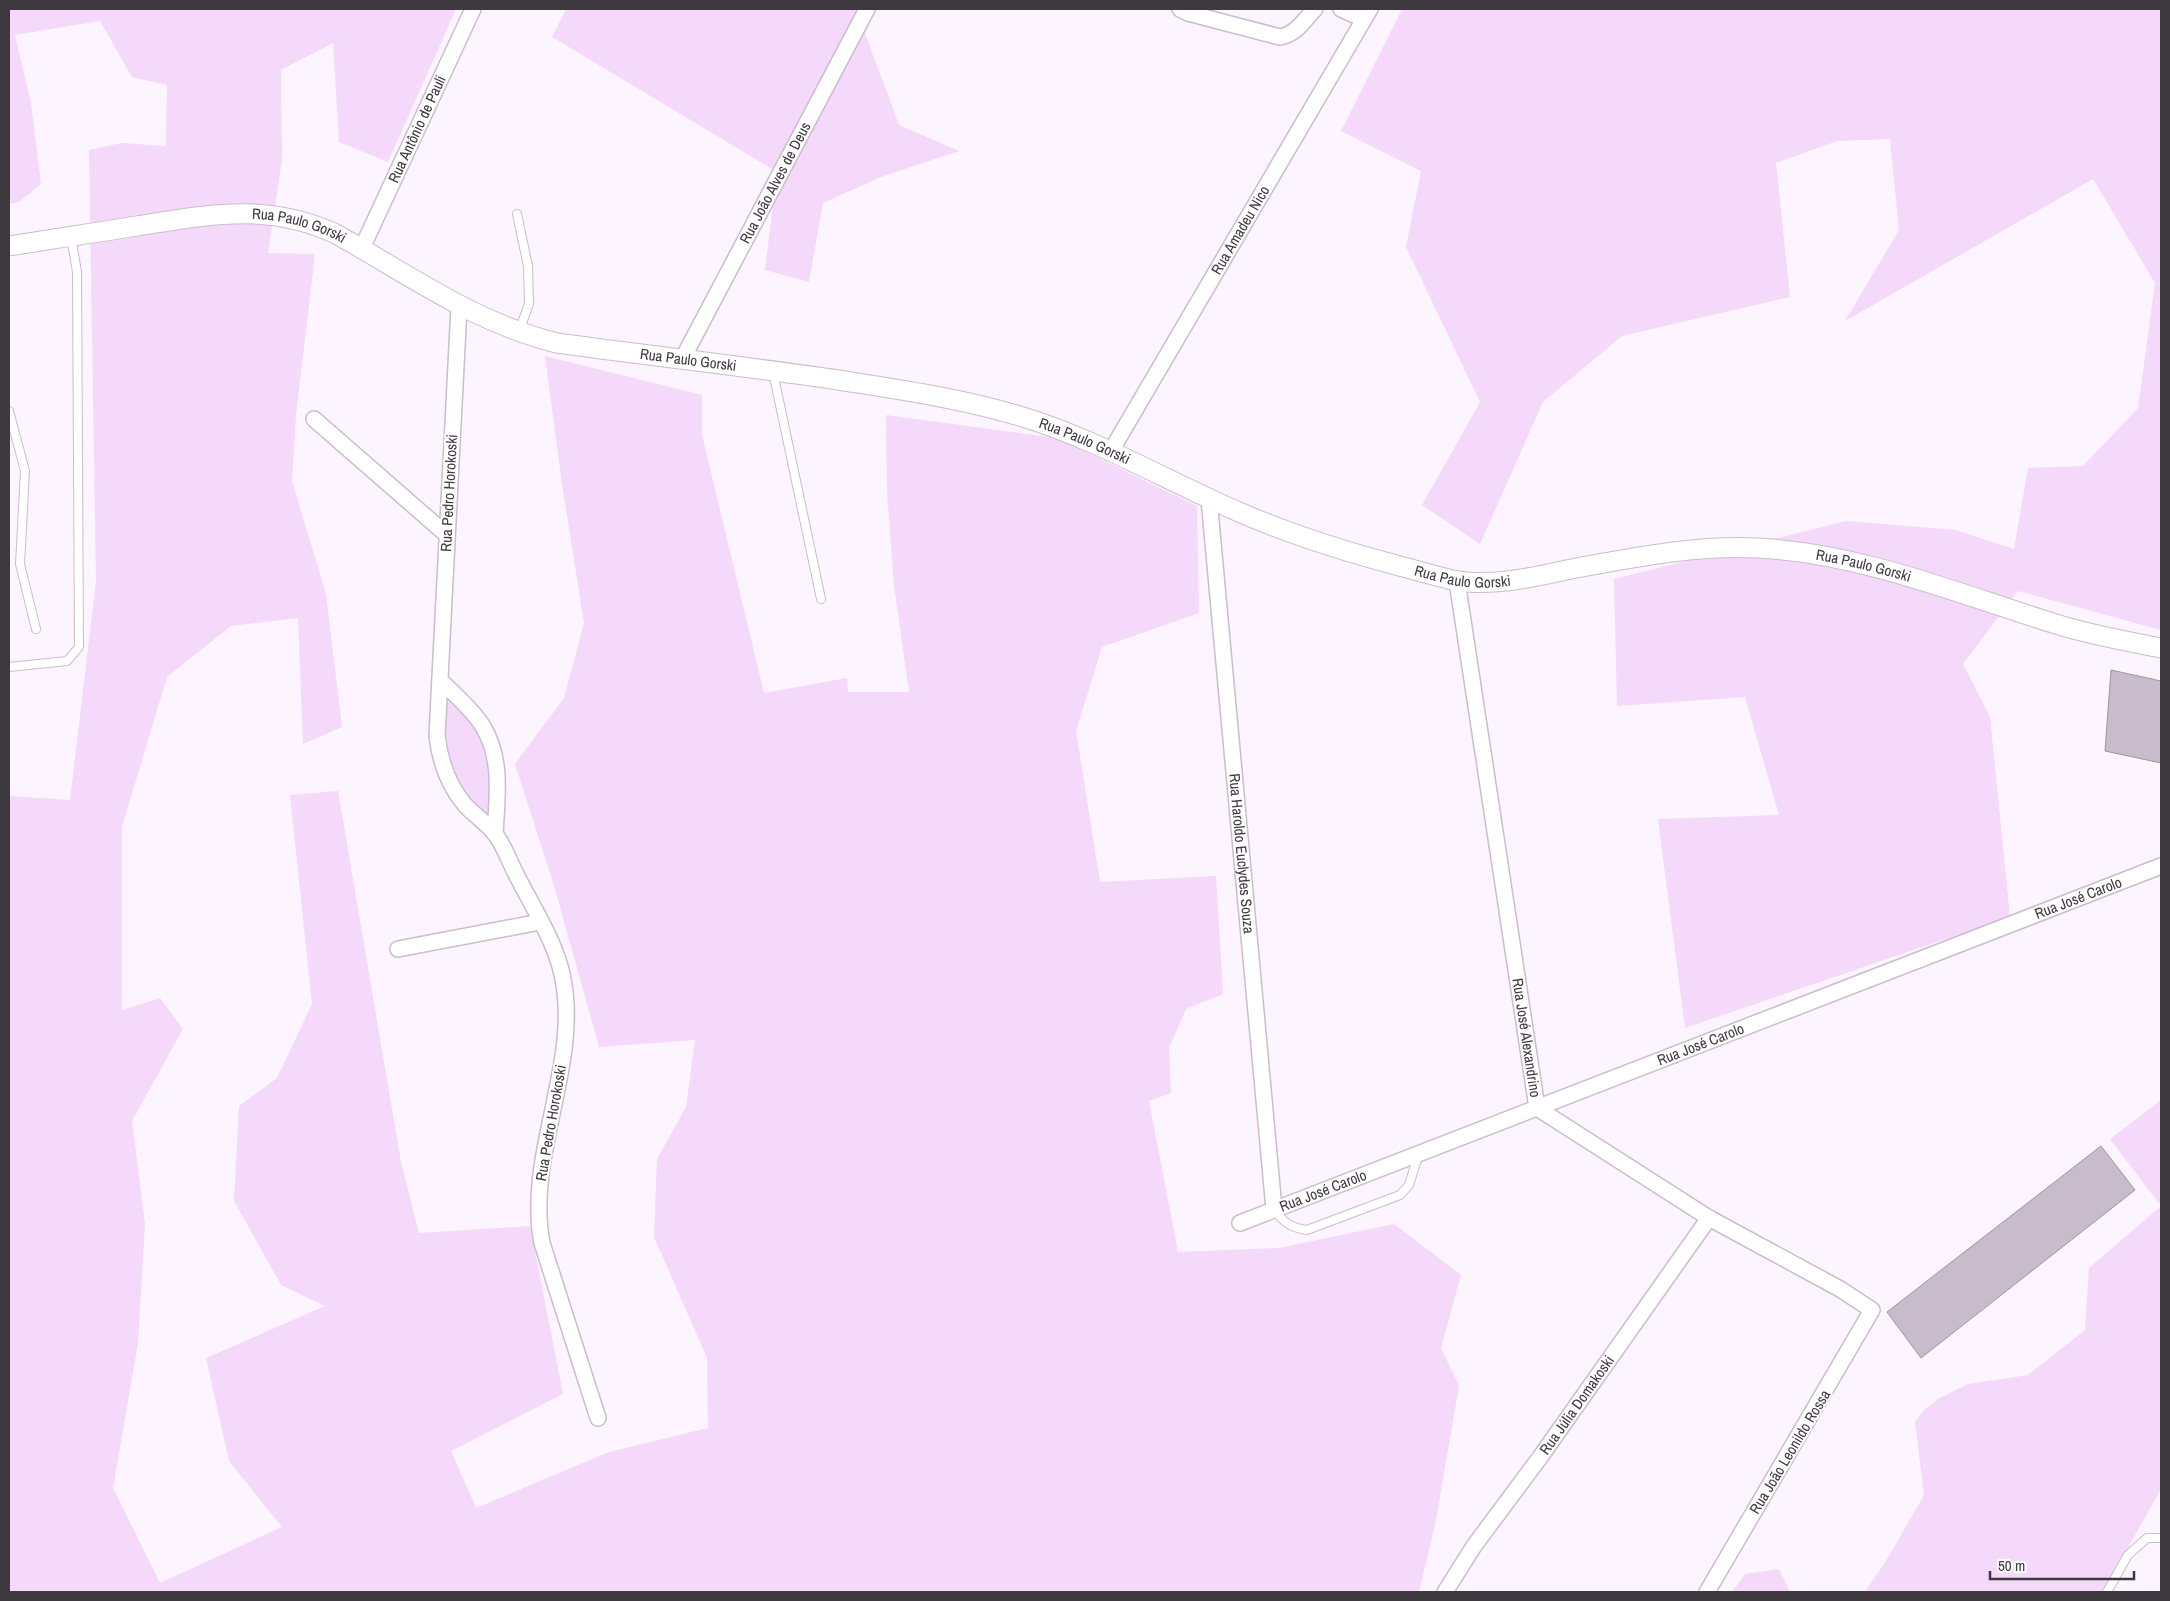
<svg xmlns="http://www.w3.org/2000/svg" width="2170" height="1601" font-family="'Archivo Narrow',sans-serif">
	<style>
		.green { fill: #f4d9fa }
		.building { fill: #c8bbcb; stroke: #a094a3 }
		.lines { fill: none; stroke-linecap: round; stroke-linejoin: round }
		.service-casing { stroke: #cabdcc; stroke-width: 10 }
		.minor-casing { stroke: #cabdcc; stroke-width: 18 }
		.tertiary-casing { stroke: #cabdcc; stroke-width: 21 }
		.service { stroke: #fff; stroke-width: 8 }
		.minor { stroke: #fff; stroke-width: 15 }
		.tertiary { stroke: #fff; stroke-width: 19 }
		.labels { text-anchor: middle; stroke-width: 4; stroke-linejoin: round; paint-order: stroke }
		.street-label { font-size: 15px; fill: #3e383f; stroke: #fff }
	</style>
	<rect width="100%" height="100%" fill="#fcf4fe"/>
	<g class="green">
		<path d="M9,9H456L388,162L339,142L333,43L281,70L282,160L268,253L315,254L296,415L292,481L326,594L342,727L303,744L298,618L231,626L167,677L122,827V1010L160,998L183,1029L132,1121L145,1224L138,1343L113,1488L160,1583L282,1527L229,1461L206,1358L325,1306L281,1285L234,1201L239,1106L277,1078L312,1004L290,795L338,791L401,1162L419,1233L530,1226L563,1394L451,1451L476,1508L609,1452L708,1428L707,1358L654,1237L657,1159L686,1107L695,1040L599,1047L555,889L515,764L564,698L584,623L562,484L545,356L702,395V435L764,693L847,678L848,692H909L894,585L887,492L886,415L1057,438L1197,506L1199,613L1102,647L1076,731L1100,882L1216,876L1223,994L1186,1009L1169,1048L1171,1093L1149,1101L1178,1252L1279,1248L1394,1224L1461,1275L1441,1348L1459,1386L1435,1525L1419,1592H9V796L70,800L96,581L89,150L121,143L166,146L167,85L132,77L100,21L15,35L31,103L41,184L19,202L9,204Z"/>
		<path d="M566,9H856L899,125L959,151L881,177L823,203L809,282L765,270L777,172L552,37Z"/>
		<path d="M1402,9H2161V630L2018,591L1963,664L1990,717L2010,917L1685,1028L1658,819L1779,815L1745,697L1617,706L1614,579L1846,521L1956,530L2014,549L2028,468L2083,466L2138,408L2155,283L2093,179L1845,321L1899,230L1890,139L1837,141L1776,163L1790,297L1622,336L1543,402L1480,544L1422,505L1480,402L1406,247L1421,171L1341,131Z"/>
		<path d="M445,699C490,735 489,762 489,817C446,774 445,757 445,699Z"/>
		<path d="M2161,1100V1489L2103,1592H1865L1889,1556L1924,1495L1915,1422L1924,1410L1938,1399L1968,1384L2028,1375L2085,1330L2089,1268L2161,1206L2110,1139Z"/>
		<path d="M1779,1569L1790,1592H1732L1745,1574Z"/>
	</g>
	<g class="building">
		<path d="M2111,670L2161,681V763L2105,751Z"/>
		<path d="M2101,1146L2135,1190L1921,1358L1887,1312Z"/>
	</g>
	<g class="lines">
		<defs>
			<g id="service">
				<path d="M517,214L528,266L529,304L519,331"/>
				<path d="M773,372L821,599"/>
				<path d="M9,411L25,471L20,564L36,629"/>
				<path d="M9,667L67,661L79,647L77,272L71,236"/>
				<path d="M1274,1209C1283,1222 1291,1228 1307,1230L1400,1195L1409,1185L1419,1153"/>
				<path d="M2107,1592L2128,1555L2147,1538H2161"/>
			</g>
			<g id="minor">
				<path d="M1180,9L1188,13L1280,37C1297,34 1304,20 1315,9"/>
				<path d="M1341,9L1363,19"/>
				<path id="s1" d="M362,248L473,9"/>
				<path d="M459,307L437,736C440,761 448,785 465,805C474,815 487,823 495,834C504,845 509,861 516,874C532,906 554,939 562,974C582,1062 525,1155 542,1243L598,1418"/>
				<path id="s2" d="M683,358L867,9"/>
				<path d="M314,419L447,535"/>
				<path id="s3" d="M1111,451L1370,9"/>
				<path id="s4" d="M1209,499L1274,1209"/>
				<path id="s5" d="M1457,581L1537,1108L1709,1218L1840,1289L1872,1310L1707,1592"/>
				<path d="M440,680C454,694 471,708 482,725C503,758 497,797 495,834"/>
				<path d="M398,949L540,922"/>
				<path id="s6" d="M1240,1223L2161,866"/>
				<path id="s7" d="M1445,1592L1474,1546L1541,1456L1709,1218"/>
			</g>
			<g id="tertiary">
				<path id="s8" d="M9,246C51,239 94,233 137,226C208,215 265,202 334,233C409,274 472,322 557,343C651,356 744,366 838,380C901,390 965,399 1026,418C1100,441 1167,481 1239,512C1289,534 1343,551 1396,565C1415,570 1434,576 1453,580C1492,588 1538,576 1576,568C1637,557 1696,545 1758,548C1860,553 1959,594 2056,624C2090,635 2126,641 2161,648"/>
			</g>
		</defs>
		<use href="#service" class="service-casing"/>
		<use href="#minor" class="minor-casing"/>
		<use href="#tertiary" class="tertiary-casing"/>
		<use href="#service" class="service"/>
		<use href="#minor" class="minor"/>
		<use href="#tertiary" class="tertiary"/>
	</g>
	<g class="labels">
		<g class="street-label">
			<text dy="5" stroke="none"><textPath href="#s1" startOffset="131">Rua Antônio de Pauli</textPath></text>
			<text dy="5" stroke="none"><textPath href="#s2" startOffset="198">Rua João Alves de Deus</textPath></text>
			<text dy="5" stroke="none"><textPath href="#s8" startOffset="294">Rua Paulo Gorski</textPath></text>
			<text dy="5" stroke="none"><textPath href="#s3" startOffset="256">Rua Amadeu Nico</textPath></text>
			<text dy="5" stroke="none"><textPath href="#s8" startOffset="712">Rua Paulo Gorski</textPath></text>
			<text dy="5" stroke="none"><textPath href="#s8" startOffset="1118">Rua Paulo Gorski</textPath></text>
			<text transform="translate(449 493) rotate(-87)" y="5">Rua Pedro Horokoski</text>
			<text dy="5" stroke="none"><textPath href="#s8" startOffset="1928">Rua Paulo Gorski</textPath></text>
			<text dy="5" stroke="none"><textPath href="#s8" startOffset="1522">Rua Paulo Gorski</textPath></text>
			<text dy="5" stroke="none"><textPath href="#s4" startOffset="356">Rua Haroldo Euclydes Souza</textPath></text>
			<text dy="5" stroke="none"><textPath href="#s6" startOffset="899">Rua José Carolo</textPath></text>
			<text dy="5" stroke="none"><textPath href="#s5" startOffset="462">Rua José Alexandrino</textPath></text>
			<text dy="5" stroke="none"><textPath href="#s6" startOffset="494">Rua José Carolo</textPath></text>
			<text transform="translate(551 1123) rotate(-80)" y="5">Rua Pedro Horokoski</text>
			<text dy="5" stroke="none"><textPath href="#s6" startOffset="89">Rua José Carolo</textPath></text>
			<text dy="5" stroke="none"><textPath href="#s7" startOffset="229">Rua Júlia Domakoski</textPath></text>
			<text transform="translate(1790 1452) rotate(-59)" y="5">Rua João Leonildo Rossa</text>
		</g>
	</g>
	<rect width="2170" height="1601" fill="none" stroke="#3e383f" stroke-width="20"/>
	<path d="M1990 1571v8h144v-8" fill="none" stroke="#3e383f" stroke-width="2.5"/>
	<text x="1998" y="1571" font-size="15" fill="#3e383f" stroke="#ffffff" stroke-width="4" paint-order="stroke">50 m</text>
</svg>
